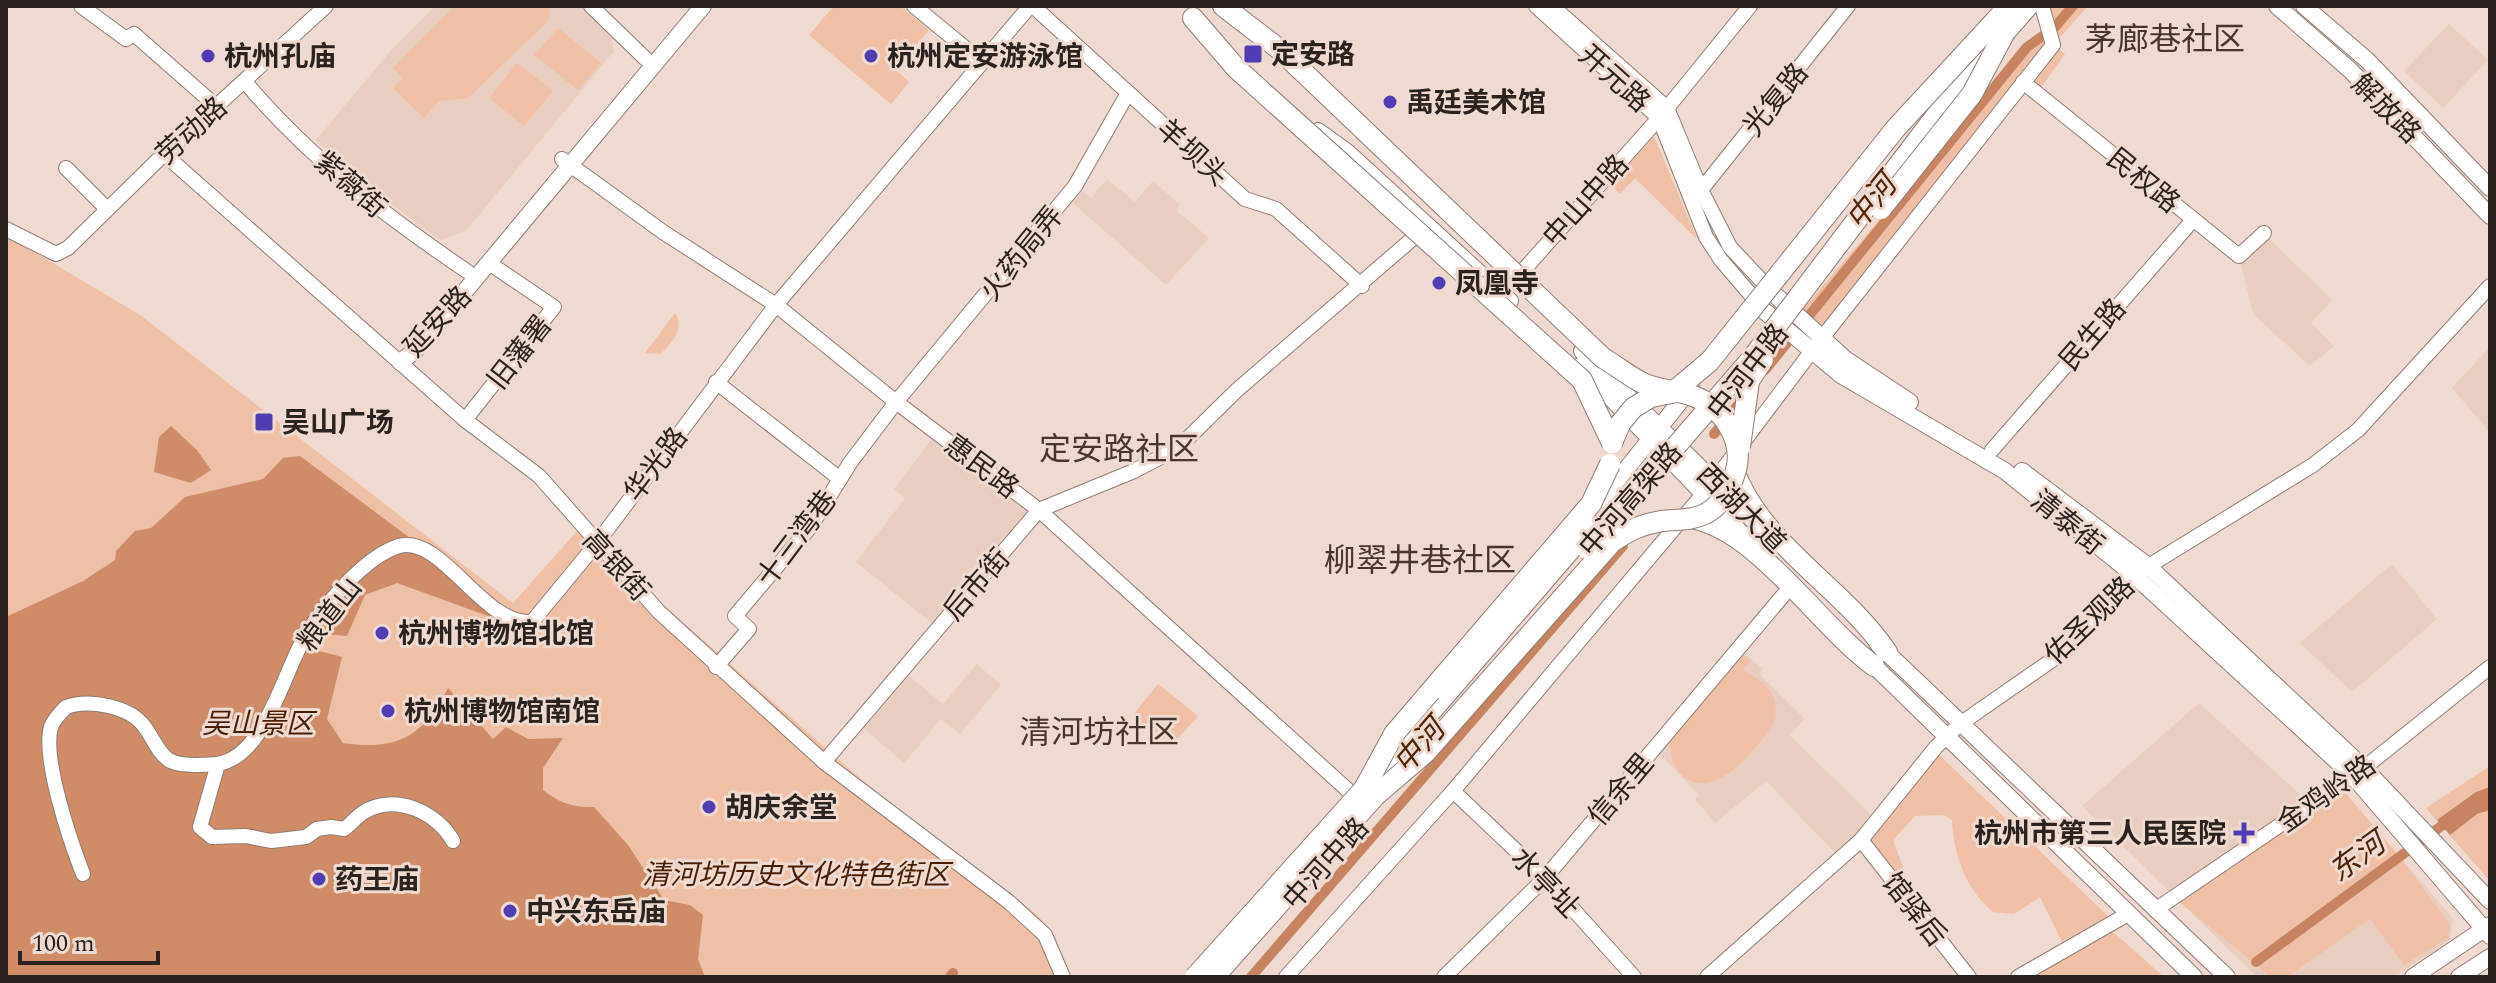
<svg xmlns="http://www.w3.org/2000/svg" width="2496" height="983" font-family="Spectral,'Noto Sans SC',serif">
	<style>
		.built { fill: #e8cec0 }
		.green { fill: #efbfa6 }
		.forest { fill: #d08c67 }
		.water { fill: #c88460 }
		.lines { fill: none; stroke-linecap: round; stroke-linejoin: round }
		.canal { stroke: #c88460; stroke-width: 10 }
		.minor-casing { stroke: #8f7d74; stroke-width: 16 }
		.major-casing { stroke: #8f7d74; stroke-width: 18 }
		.highway-casing { stroke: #8f7d74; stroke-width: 22 }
		.minor { stroke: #fff; stroke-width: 14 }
		.major { stroke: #fff; stroke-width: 16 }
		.highway { stroke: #fff; stroke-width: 20 }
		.highway-bridge-casing { stroke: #8f7d74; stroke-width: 22; stroke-linecap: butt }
		.highway-bridge { stroke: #fff; stroke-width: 20 }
		.poi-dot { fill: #503db4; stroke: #eedad0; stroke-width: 3 }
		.labels { text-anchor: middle; stroke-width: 6; stroke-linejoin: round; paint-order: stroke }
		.poi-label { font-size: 28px; font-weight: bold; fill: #2a231f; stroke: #eedad0; text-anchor: start }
		.street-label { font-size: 28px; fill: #2a231f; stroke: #eedad0 }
		.park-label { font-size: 28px; font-style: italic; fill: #4a1e02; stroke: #eedad0 }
		.water-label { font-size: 30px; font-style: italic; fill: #502407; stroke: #eedad0 }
		.quarter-label { font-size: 32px; fill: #46362e; stroke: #eedad0 }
	</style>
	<rect width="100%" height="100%" fill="#eedad0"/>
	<g class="built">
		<path d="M435,6H580L615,37L611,41L614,51L466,231L440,240L384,199L316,140L392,49Z"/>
		<path d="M2449,24L2488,60L2443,108L2404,71Z"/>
		<path d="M1107,179L1135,202L1153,181L1179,204L1177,211L1209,238L1166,285L1072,202L1082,190L1091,198Z"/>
		<path d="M2264,233L2332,300L2311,323L2334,346L2310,366L2253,314L2239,256Z"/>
		<path d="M2490,347V433L2452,388Z"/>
		<path d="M934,436L1032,511L934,625L856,562L905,498L894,489Z"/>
		<path d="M2392,564L2437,619L2352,692L2300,643Z"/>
		<path d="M1741,650L1763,669L1759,674L1805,719L1790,735L1872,816L1858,837L1836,854L1766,781L1715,823L1695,799L1699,795L1656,750Z"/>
		<path d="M977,664L1001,685L960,734L941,719L904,763L864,729L908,675L943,704Z"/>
		<path d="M2199,703L2312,805L2342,789L2453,919L2450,940L2394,977H2257L2082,806Z"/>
	</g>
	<g class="green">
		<path d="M455,6H550L548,21L468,98L439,101L424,118L393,88L402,78L393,68Z"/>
		<path d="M834,6H900L929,30L896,70L909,82L891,104L809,35Z"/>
		<path d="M2048,6H2088L2053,45L2065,54L2037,93L2024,83L1821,338L1798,315L2027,47L2050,35Z"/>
		<path d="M558,28L601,63L578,90L534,55Z"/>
		<path d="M517,63L553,91L524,126L489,98Z"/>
		<path d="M1654,136L1697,239L1635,178L1620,194L1610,184Z"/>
		<path d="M14,240L140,315L513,603L578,530L853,772L936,840L1036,914L1055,936L1068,977H6V241Z"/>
		<path d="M675,313C685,329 672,343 660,354L645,353Z"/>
		<path d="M1742,654L1750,661L1743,670C1764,681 1780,694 1775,720C1761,744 1719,799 1687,779C1673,769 1670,755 1670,740Z"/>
		<path d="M1158,684L1198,716L1170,747L1133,715Z"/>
		<path d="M1937,753L2109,917L2062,942L2040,897L2014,914L1993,912C1965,888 1954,856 1952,820L1944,815L1915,816L1893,840L1906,875L1901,880L1867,839Z"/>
		<path d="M2490,766V881L2426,808Z"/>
		<path d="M2342,789L2400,857L2450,925L2448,938L2404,965L2370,919L2287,977H2271L2176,899Z"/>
		<path d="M2112,931L2164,977H2030Z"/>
	</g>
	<g class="forest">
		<path d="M171,426L197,450L211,470L191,483L154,472L159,437Z"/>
		<path d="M300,456L477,588L521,628L397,583L365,595L347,636L325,634L312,649L342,657L327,719L343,743C397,751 423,737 448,688L493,739L506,727L528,739L563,738L543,768V790C560,803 573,808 594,807L628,845L664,900L690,905L703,915L698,959L705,977H6V617L83,581L115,560L116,551L135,531L151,528L185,497L263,479L283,458Z"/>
	</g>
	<path class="water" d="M2490,787V810L2477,814L2450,835L2437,820L2476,792Z"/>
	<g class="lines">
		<g class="canal">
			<path d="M1765,370L2027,47L2054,28L2073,6"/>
			<path d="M1714,434L1743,399"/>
			<path d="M2256,962L2451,819"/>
			<path d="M950,977L953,973"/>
			<path d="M1251,977L1623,546"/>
		</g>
		<defs>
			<g id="minor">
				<path d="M81,6L126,39L134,34L216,106"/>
				<path d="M591,6L653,66"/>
				<path d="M914,6L981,61"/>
				<path d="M1033,6L1245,199L1276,209L1362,286"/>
				<path d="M1536,6L1659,118L1706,237L1721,260L1762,308"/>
				<path d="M1552,6L1667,108L1701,190L1730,247L1774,294"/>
				<path d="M2023,82L2239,256L2264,233"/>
				<path d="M246,83C309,158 387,217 468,272"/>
				<path d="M164,154L465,420L539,476L659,612L824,762L1009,902L1045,935L1063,977"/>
				<path d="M562,159L663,232L776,305L896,402L1039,510L1362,803"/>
				<path d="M66,168L107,209"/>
				<path d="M1701,190L1848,6"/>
				<path d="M6,229L56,254L68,248L164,154L326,6"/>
				<path d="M1513,282L1659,118L1750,6"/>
				<path d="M716,382L840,479"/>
				<path d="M465,420L554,307L489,263"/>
				<path d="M1992,450L2193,220"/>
				<path d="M716,667L749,629L735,616L811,526L850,463L896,402L1075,186L1128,93"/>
				<path d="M824,762L1039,510L1134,471L1178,448L1237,390L1418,234"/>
				<path d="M218,764L200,827L212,837L246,836L271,841L306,837L317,829L331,827L344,829C351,824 357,816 364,812C395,793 437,812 453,841"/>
				<path d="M1453,791L1545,878L1634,977"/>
				<path d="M1861,840L1969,977"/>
				<path d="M83,874C71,843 42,759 51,727C54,719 60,713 66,707C89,699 129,706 144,726C152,736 158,753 169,760C180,767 205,765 217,764C266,757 284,669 307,633C325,604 366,556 399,546C442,534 483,626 532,622L597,543L776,305L1030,6"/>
				<path d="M2155,910L2364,768L2490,667"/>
				<path d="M1286,977L1453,791L1714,481L1811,352L2053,45L2042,6"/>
				<path d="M1444,977L1545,878L1786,592"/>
				<path d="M1707,977L1861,840L1936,747L1960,724L2065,651L2134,575L2313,465L2358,430L2490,286"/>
				<path d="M2018,977L2128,914"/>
			</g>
			<g id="major">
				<path d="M2277,6L2350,70L2490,216"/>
				<path d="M2304,6L2367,60L2490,188"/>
				<path d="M1318,131L1347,152L1510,301"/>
				<path d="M1774,294L1845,359L1910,402"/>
				<path d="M1762,309L1841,375L2005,471L2134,575L2353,776L2490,936"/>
				<path d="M1582,351L1759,526"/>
				<path d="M400,362L415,351L703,6"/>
				<path d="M1580,366L1747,539"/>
				<path d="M2022,471L2148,566L2364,768L2490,901"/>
				<path d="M1596,507L1691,388"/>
				<path d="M1878,644L2227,977"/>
				<path d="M1865,657L2194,977"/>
				<path d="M2413,977L2490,925"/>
				<path d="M2459,977L2490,957"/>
			</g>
			<g id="highway">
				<path d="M1223,6L1279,49"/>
				<path d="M1193,18L1236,68"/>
				<path d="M1985,33L2008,6"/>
				<path d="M1884,184L1965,78L2028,6"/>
				<path d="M1735,473C1764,547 1843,587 1887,652"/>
				<path d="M1691,518C1758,530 1817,624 1874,666"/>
				<path d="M1379,771L1447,693"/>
			</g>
		</defs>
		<use href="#minor" class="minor-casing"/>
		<use href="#major" class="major-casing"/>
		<use href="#highway" class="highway-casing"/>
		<use href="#minor" class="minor"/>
		<use href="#major" class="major"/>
		<use href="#highway" class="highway"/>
		<defs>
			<g id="highway-bridge">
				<path d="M1236,68L1582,380L1612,443"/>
				<path d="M1881,209L1972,94L2005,32"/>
				<path d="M1612,443L1620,424L1633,408L1651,397L1672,393L1710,361L1896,128L1995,21"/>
				<path d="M1740,447L1749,381L1763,360"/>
				<path d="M1587,549L1753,357L1884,184"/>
				<path d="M1447,693L1589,528"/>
				<path d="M1195,977L1364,789L1394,734L1591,504L1610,464"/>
				<path d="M1214,977L1375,796L1425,753L1612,542C1628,531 1642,524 1662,521C1677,519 1691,521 1705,514C1722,505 1731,488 1736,470C1744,440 1722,406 1693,396C1678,391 1661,390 1645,384C1631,378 1617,366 1603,358L1279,49"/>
			</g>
		</defs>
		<use href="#highway-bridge" class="highway-bridge-casing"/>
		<use href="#highway-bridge" class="highway-bridge"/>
	</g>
	<g class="poi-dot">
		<rect x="1243" y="44" width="20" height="20" rx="4"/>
		<circle cx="208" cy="56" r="8"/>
		<circle cx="871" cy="56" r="8"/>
		<circle cx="1390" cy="102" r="8"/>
		<circle cx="1439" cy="283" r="8"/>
		<rect x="254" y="412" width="20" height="20" rx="4"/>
		<circle cx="382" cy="633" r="8"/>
		<circle cx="388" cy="711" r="8"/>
		<circle cx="709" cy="807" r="8"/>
		<path d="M2240 821h8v8h8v8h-8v8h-8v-8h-8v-8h8z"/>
		<circle cx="319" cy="879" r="8"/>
		<circle cx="510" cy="911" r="8"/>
	</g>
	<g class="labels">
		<g class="poi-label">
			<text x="1271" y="64">定安路</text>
			<text x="224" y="66">杭州孔庙</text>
			<text x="887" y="66">杭州定安游泳馆</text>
			<text x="1406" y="112">禹廷美术馆</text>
			<text x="1455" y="293">凤凰寺</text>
			<text x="282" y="432">吴山广场</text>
			<text x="398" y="643">杭州博物馆北馆</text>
			<text x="404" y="721">杭州博物馆南馆</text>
			<text x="725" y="817">胡庆余堂</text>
			<text x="2226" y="843" text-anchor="end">杭州市第三人民医院</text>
			<text x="335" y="889">药王庙</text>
			<text x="526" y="921">中兴东岳庙</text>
		</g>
		<g class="street-label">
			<text transform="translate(1615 78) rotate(42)" y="10">开元路</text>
			<text transform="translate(1775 99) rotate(-51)" y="10">光复路</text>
			<text transform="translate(2387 108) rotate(45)" y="10">解放路</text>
			<text transform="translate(191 130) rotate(-42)" y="10">劳动路</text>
			<text transform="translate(1193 152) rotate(42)" y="10">羊坝头</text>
			<text transform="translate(2144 180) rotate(39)" y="10">民权路</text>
			<text transform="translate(351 184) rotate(41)" y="10">紫薇街</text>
			<text transform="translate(1585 200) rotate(-48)" y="10">中山中路</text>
			<text transform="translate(1021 253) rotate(-51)" y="10">火药局弄</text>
			<text transform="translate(437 321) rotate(-47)" y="10">延安路</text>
			<text transform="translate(2092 334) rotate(-49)" y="10">民生路</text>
			<text transform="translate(519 352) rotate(-52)" y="10">旧藩署</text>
			<text transform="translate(1747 371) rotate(-52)" y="10">中河中路</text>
			<text transform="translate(655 464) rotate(-53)" y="10">华光路</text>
			<text transform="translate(982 466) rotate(37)" y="10">惠民路</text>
			<text transform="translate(1630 499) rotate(-49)" y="10">中河高架路</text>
			<text transform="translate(1742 508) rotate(45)" y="10">西湖大道</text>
			<text transform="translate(2068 522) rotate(39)" y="10">清泰街</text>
			<text transform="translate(796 538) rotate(-53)" y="10">十三湾巷</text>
			<text transform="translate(617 565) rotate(48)" y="10">高银街</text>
			<text transform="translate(976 584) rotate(-49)" y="10">后市街</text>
			<text transform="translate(329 614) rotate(-52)" y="10">粮道山</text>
			<text transform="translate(2089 620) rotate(-44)" y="10">佑圣观路</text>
			<text transform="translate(1620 789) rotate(-50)" y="10">信余里</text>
			<text transform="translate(2326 793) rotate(-35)" y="10">金鸡岭路</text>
			<text transform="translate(1325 863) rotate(-48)" y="10">中河中路</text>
			<text transform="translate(1546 882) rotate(46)" y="10">水亭址</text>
			<text transform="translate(1915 909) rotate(52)" y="10">馆驿后</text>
		</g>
		<g class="park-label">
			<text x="258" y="733">吴山景区</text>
			<text x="796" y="884">清河坊历史文化特色街区</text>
		</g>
		<g class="water-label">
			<text transform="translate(1871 202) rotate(-51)" y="10">中河</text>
			<text transform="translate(1419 746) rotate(-49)" y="10">中河</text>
			<text transform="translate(2357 857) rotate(-36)" y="10">东河</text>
		</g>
		<g class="quarter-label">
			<text x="2165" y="50">茅廊巷社区</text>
			<text x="1119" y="460">定安路社区</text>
			<text x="1420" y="571">柳翠井巷社区</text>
			<text x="1099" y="743">清河坊社区</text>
		</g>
	</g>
	<rect width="2496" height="983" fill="none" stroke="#2a231f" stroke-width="16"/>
	<path d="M20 951v12h138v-12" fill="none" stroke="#2a231f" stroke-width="4"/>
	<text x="32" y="951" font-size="24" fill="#2a231f" stroke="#eedad0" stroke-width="6" paint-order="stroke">100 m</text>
</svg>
